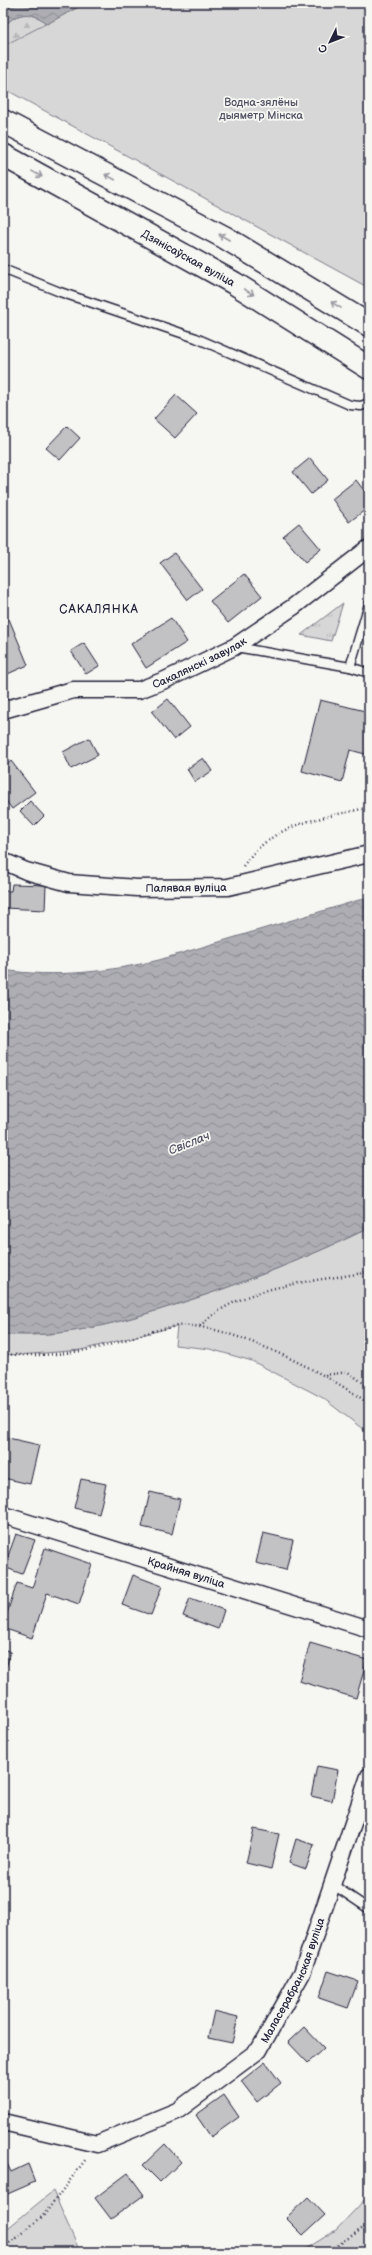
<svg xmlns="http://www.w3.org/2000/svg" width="372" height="2255" font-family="'Balsamiq Sans',sans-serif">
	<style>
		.grass { fill: url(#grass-tufts); stroke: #7c7c89 }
		.forest { fill: url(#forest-firs); stroke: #7c7c89 }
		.park { fill: #d7d7d7; stroke: #7c7c89 }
		.water { fill: url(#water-waves); stroke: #757583 }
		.building { fill: #c2c2c4; stroke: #22223b }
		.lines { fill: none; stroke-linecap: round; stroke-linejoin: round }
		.lane-casing { stroke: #22223b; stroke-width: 11 }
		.street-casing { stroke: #22223b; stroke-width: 19 }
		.primary-casing { stroke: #22223b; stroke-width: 25 }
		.path { stroke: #22223b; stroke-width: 2.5; stroke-dasharray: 1 3; stroke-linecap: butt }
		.lane { stroke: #f6f6f2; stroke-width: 8 }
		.street { stroke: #f6f6f2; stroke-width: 16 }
		.primary { stroke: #f6f6f2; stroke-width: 22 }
		.oneway { stroke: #9797a0 }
		.labels { text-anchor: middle; stroke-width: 3.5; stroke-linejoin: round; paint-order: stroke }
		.park-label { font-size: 11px; fill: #4f4f62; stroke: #f6f6f2 }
		.street-label { font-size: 11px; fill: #22223b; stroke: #f6f6f2 }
		.neighbourhood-label { font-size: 12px; letter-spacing: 1px; fill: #22223b; stroke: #f6f6f2 }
		.water-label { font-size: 12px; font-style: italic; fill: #535365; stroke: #f6f6f2 }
	</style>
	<defs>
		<pattern id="grass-tufts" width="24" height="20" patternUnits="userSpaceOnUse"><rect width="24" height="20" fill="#d7d7d7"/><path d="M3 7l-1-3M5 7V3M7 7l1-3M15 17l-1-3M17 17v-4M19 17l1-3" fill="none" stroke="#b8b8b9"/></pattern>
		<pattern id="forest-firs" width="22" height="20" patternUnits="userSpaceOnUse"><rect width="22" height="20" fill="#d7d7d7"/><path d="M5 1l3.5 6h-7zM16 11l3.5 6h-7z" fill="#b8b8b9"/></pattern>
		<pattern id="water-waves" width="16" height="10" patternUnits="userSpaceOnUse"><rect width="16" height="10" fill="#adadb3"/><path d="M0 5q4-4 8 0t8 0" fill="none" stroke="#8c8c93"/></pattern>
	</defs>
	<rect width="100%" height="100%" fill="#f6f6f2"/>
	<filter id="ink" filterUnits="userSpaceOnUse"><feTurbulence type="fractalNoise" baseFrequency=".025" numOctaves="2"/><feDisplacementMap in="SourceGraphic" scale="8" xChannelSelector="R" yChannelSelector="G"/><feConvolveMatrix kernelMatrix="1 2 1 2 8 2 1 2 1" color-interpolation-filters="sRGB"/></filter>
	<g filter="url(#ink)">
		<path class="grass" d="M343,603L331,641L301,635Z"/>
		<path class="forest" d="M29,14L42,19L51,31L3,47C3,27 6,15 29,14Z"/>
		<g class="park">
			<path d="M86,3H369V97L366,104H369V288L3,88V46Z"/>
			<path d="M369,1228V1434L323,1398L252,1361L210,1349L175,1345L177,1326L81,1350L20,1355L3,1354V1334C65,1339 120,1322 178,1304C244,1283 307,1258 369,1228Z"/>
			<path d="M53,2191L80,2252H3V2232Z"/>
			<path d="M369,2195V2248L364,2252H301L336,2230Z"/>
		</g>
		<g class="water">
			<path d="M3,3H86L47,24C33,10 13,11 3,30Z"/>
			<path d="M369,897V1228C307,1258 244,1283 178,1304C120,1322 65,1339 3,1334V970C56,978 107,972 159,960Z"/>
		</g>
		<g class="building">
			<path d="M176,395L197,414L175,438L154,419Z"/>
			<path d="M67,426L80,438L60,460L46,448Z"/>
			<path d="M310,458L328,480L311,494L293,472Z"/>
			<path d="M356,480L369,497V507L349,522L332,499Z"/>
			<path d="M299,523L321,549L305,562L283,536Z"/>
			<path d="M174,553L202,589L188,600L160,563Z"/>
			<path d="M244,574L262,596L228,623L210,601Z"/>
			<path d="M171,618L187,642L146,668L131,644Z"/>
			<path d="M9,619L28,665L3,676V621Z"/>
			<path d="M84,643L99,666L86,674L71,651Z"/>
			<path d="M168,699L190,727L174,740L152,712Z"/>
			<path d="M320,700L369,712V755L350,750L342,782L302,771Z"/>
			<path d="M89,738L98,755L71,769L63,752Z"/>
			<path d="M203,758L212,771L195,782L187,769Z"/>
			<path d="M11,761L35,792L12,809L3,797V785L5,784L3,781V768Z"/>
			<path d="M30,801L44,816L34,826L20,811Z"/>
			<path d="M12,884L46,885L45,910L4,908V891H11Z"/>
			<path d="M4,1437L39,1445L30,1484L3,1478Z"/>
			<path d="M81,1479L106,1484L99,1514L74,1508Z"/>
			<path d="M150,1492L180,1499L172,1534L142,1527Z"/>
			<path d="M263,1533L293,1540L286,1570L256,1563Z"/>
			<path d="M16,1534L35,1540L22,1574L4,1567Z"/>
			<path d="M45,1548L92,1564L79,1604L47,1593L32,1638L3,1628V1625L17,1583L32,1588Z"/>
			<path d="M133,1575L162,1586L151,1615L122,1605Z"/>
			<path d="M190,1598L224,1610L218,1629L183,1616Z"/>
			<path d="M310,1643L367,1660L356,1698L299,1681Z"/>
			<path d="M3,1649L11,1652L5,1670L3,1669Z"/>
			<path d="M317,1766L338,1770L332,1801L311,1796Z"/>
			<path d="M254,1829L279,1834L271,1869L246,1863Z"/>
			<path d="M296,1839L314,1845L306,1869L289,1863Z"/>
			<path d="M328,1971L358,1981L348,2008L319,1998Z"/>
			<path d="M214,2011L238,2017L232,2043L208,2038Z"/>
			<path d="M304,2027L324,2048L308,2063L288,2042Z"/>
			<path d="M265,2062L281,2083L257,2102L241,2081Z"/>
			<path d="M369,2069V2078L365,2074Z"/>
			<path d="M224,2095L239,2117L211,2137L196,2115Z"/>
			<path d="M165,2144L181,2162L160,2182L143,2165Z"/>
			<path d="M3,2155L11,2172L28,2164L35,2182L3,2196Z"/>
			<path d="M128,2173L144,2195L111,2219L95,2198Z"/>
			<path d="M308,2197L325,2215L303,2235L286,2218Z"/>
		</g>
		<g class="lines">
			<defs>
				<g id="lane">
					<path d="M3,269L60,292L196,338L350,405L361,406L369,403"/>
					<path d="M369,604L350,667L369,673"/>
					<path d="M236,647L350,667"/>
					<path d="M332,1884L369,1909"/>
				</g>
				<g id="street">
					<path id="s1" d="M3,710L73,690H139L165,680L234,647L293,607L369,548"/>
					<path id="s2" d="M3,861L26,871L69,883L137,888L228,887L369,854"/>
					<path id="s3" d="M3,1515L369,1629"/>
					<path id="s4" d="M3,2122L97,2144L177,2111L259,2050L302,1973L369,1776"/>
				</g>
				<g id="primary">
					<path d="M3,121L224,237L369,325"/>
					<path id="s5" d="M3,155L234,283L369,368"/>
				</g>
			</defs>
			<use href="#lane" class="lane-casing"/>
			<use href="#street" class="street-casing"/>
			<use href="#primary" class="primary-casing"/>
			<g class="path">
				<path d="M243,866C276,820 319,820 369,807"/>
				<path d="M200,1326C243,1284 312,1282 369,1272"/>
				<path d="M3,1354C37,1357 75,1354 108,1345C131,1339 154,1329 178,1326C222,1320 333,1376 369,1404"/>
				<path d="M325,1375L348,1372L369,1387"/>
				<path d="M3,2248L43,2216L86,2159"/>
				<path d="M328,2252L369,2224"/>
			</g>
			<use href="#lane" class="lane"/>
			<use href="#street" class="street"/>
			<use href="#primary" class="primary"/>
		</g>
		<defs><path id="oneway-shaft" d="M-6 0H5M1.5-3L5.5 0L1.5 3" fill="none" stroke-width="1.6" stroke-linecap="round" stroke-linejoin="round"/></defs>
		<g class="oneway">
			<use href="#oneway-shaft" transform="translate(37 174) rotate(29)"/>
			<use href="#oneway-shaft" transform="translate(110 177) rotate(-152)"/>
			<use href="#oneway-shaft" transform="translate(224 237) rotate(-150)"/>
			<use href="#oneway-shaft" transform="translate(249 292) rotate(32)"/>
			<use href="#oneway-shaft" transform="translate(336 305) rotate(-149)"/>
		</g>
	</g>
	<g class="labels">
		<g class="park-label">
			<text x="261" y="106">Водна-зялёны<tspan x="261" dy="13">дыяметр Мінска</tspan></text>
		</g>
		<g class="street-label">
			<text dy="4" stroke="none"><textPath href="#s5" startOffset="212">Дзянісаўская вуліца</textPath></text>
			<text dy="4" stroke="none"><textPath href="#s1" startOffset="205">Сакалянскі завулак</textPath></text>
			<text dy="4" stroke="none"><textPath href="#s2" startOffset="187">Палявая вуліца</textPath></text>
			<text dy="4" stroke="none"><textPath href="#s3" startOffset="192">Крайняя вуліца</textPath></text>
			<text dy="4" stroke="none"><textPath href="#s4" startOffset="363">Маласерабранская вуліца</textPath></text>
		</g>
		<g class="neighbourhood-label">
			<text x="99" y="613">САКАЛЯНКА</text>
		</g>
		<g class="water-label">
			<text transform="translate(189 1143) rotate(-22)" y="4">Свіслач</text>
		</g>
	</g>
	<rect width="372" height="2255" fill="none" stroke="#f6f6f2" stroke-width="16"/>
	<rect x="8" y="8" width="356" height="2239" fill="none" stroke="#22223b" stroke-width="1.5" filter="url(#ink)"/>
	<g transform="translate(330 42) rotate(227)" stroke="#f6f6f2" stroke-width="3" paint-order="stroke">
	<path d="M0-3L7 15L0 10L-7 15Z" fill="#22223b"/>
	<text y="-6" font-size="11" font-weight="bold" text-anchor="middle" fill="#22223b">С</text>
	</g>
</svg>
